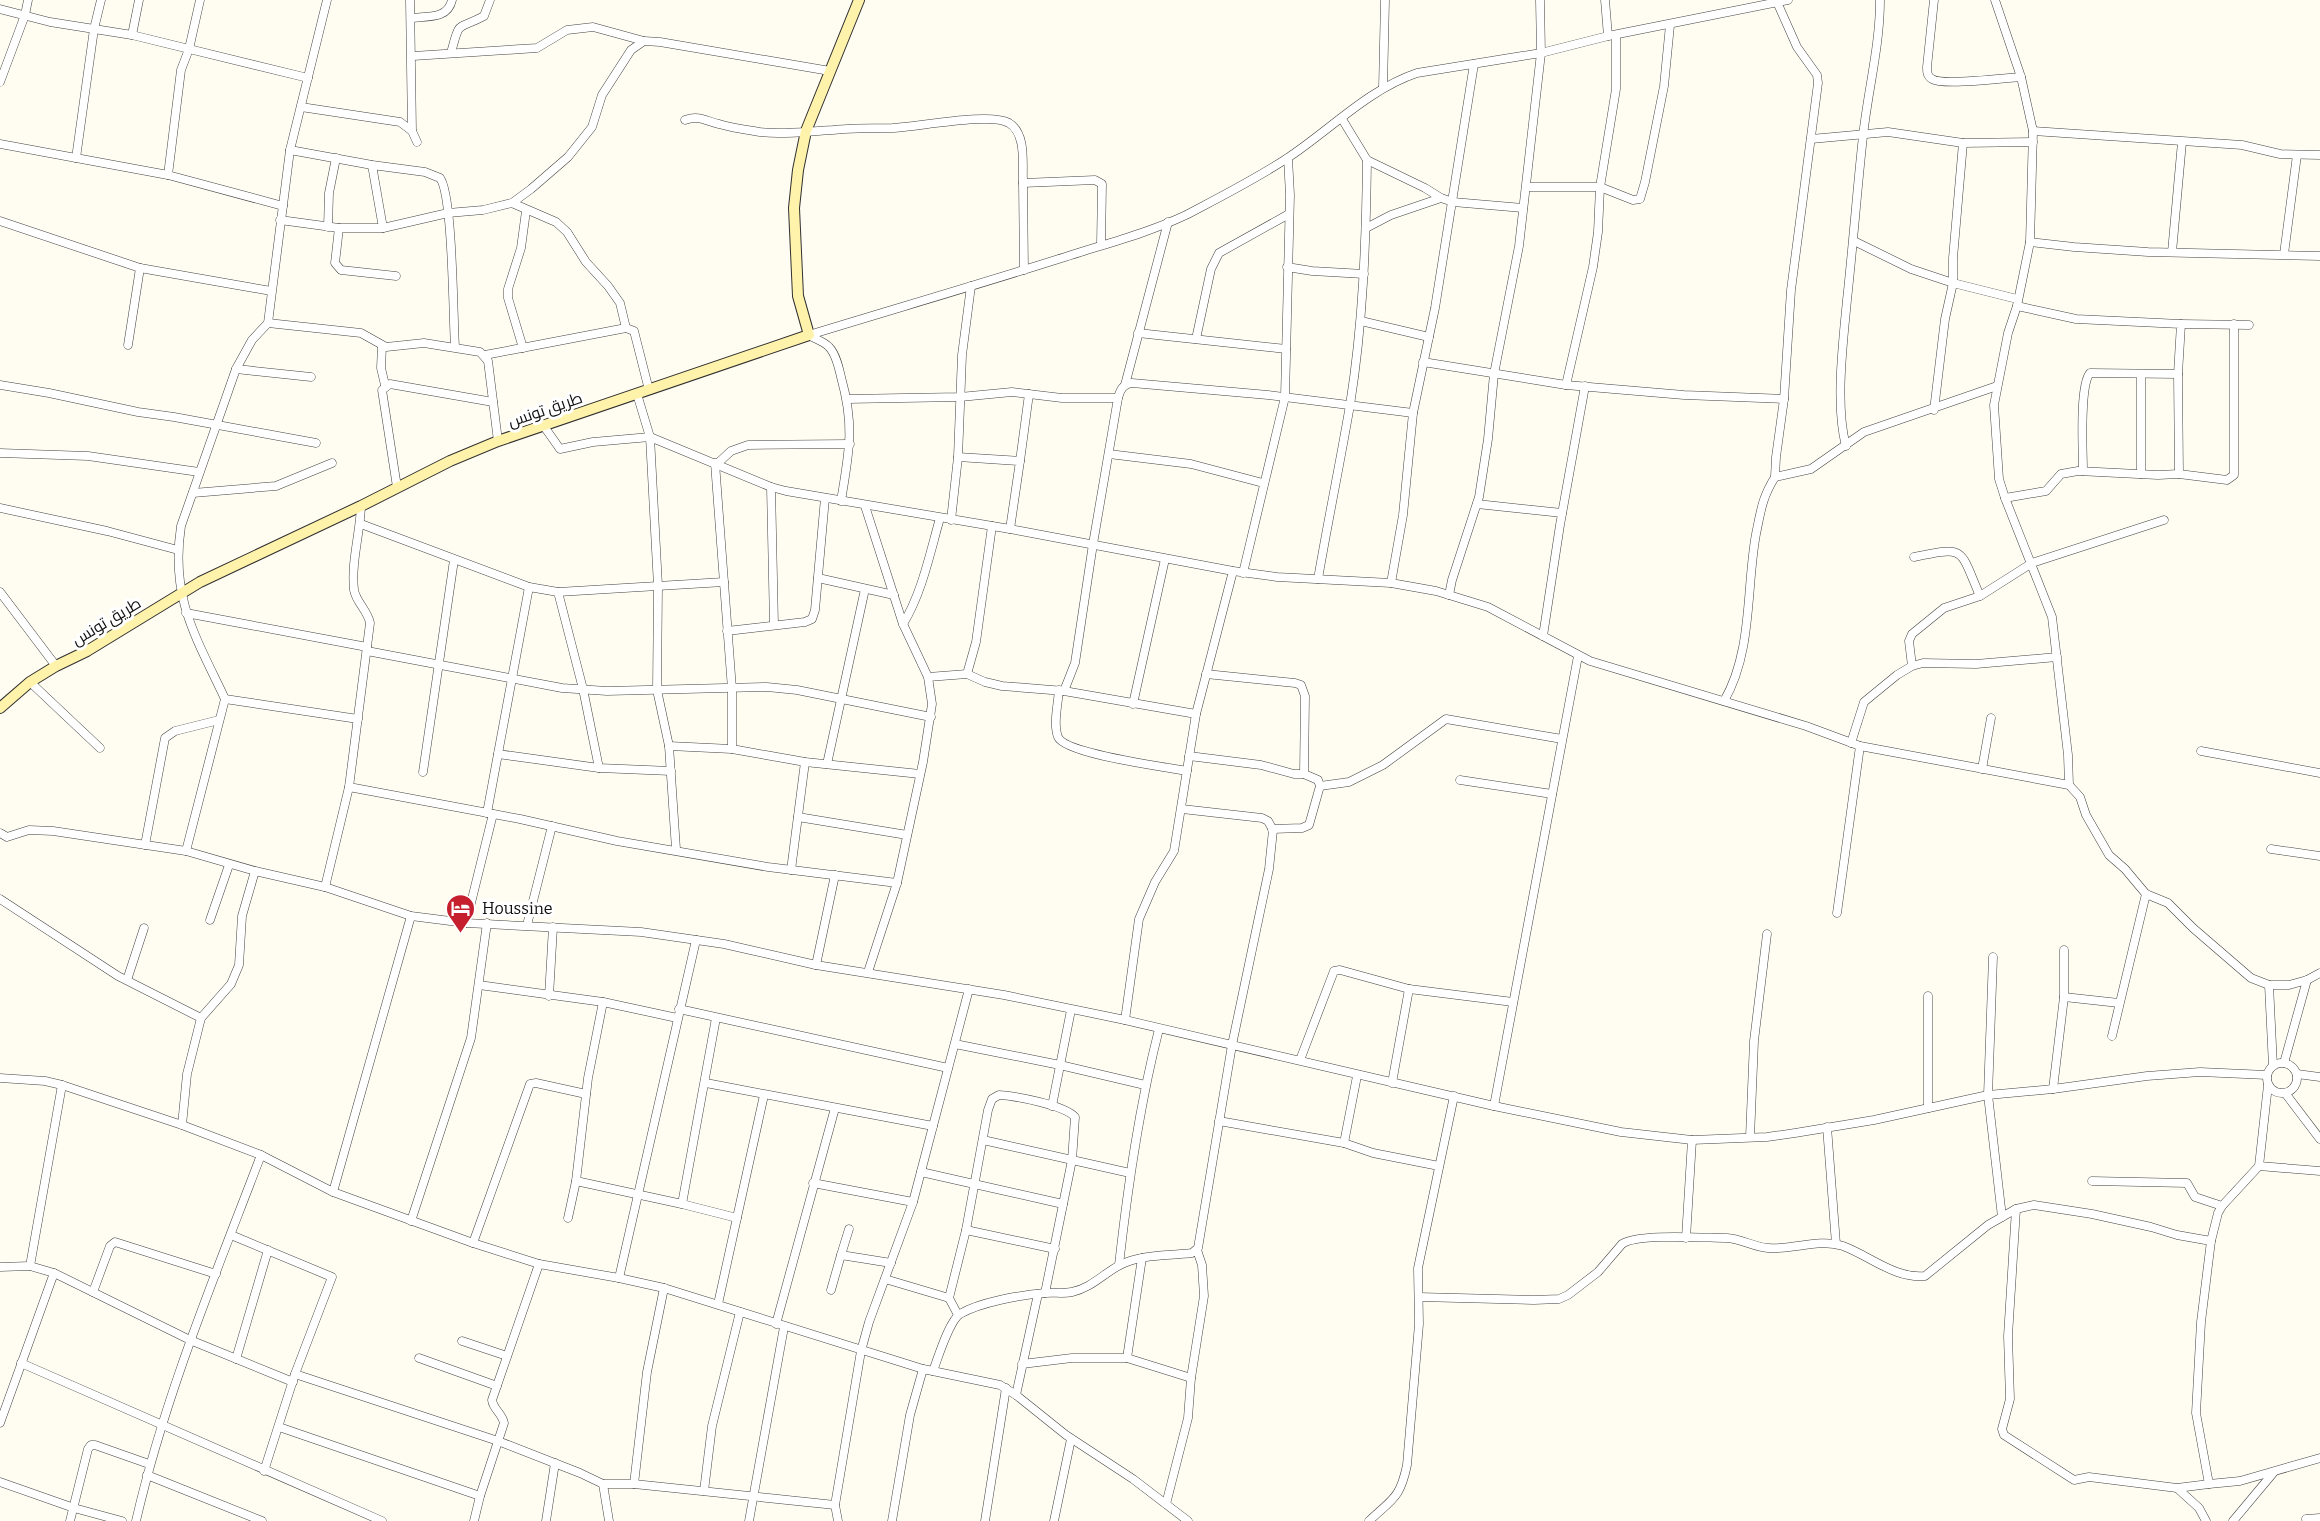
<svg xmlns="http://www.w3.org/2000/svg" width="2320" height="1521" font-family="Bitter,Cairo,serif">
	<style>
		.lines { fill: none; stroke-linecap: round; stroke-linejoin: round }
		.street-casing { stroke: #424242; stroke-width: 9 }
		.secondary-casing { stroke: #313131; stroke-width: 12 }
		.street { stroke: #fff; stroke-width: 8 }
		.secondary { stroke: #fff3ac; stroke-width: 10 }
		.labels { text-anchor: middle; stroke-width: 6; stroke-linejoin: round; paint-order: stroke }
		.street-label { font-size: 16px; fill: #0f0f0f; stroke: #fff }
		.poi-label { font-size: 16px; fill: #0f0f0f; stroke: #fff; text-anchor: start }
	</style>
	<rect width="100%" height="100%" fill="#fffcf1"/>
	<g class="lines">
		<defs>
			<g id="street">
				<path d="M410,0L412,131"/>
				<path d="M1605,0L1608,36"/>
				<path d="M1934,0L1927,67C1927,72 1927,76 1932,79C1942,86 2005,78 2021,77"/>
				<path d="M1995,0L2021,77L2033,131L2030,242L2017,306L2008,333L1994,405L1999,479L2005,498L2052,617L2068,755L2069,785L2080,797L2086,815L2109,855L2125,869L2146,894L2168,903L2193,928L2251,978L2269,985H2289L2307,980L2320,973"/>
				<path d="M1777,2L1797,47L1817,75L1818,83L1791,290L1784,399L1776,457L1775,477L1811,469L1864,432L1997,386"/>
				<path d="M0,9L50,22L132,35L308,78"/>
				<path d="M411,18C428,16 448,19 452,0"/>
				<path d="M132,35L139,0"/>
				<path d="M451,53C460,19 456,31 484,16L490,0"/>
				<path d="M413,56L537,48L567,30L593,27L644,41"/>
				<path d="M0,82L25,15L28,0"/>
				<path d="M1383,88L1385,0"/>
				<path d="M301,107L400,122L412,131L417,142"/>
				<path d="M1342,119L1367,160L1425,188L1441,198L1453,202L1523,208"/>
				<path d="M685,120C699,115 706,121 719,124C732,128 747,130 760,132C784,135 809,131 833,130C852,128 872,128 892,128C918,127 990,112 1009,123C1027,134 1022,165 1023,183L1095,180L1102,184L1101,245"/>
				<path d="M2033,131L2242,145L2280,154L2320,155"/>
				<path d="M1811,139L1888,132L1963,143L2033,142"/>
				<path d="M0,144L168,175L283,206"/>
				<path d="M290,150L372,165L425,172L440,178C453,195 453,318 455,347"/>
				<path d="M76,158L94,29L101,0"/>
				<path d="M372,165L383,228"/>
				<path d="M168,175L181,70L189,49L200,0"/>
				<path d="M1023,183L1024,270"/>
				<path d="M1527,187H1600L1633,200L1640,199L1645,182L1664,86L1670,25"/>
				<path d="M512,203L556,222L567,232L586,262L608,286L620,303L626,328"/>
				<path d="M280,220L339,228H383L448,213L483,210L512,203L531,189L568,157L592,127L602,95L631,50L644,41L660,42L830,71"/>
				<path d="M0,221L140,268L271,291"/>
				<path d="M328,227L329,193L336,158"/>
				<path d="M339,228L335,263L341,270L396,276"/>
				<path d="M1366,228L1391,215L1441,198"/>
				<path d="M1854,241L1911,269L1953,283L2017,299"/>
				<path d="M2030,242L2074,247L2148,252L2320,256"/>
				<path d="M2172,252L2182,142"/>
				<path d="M2284,254L2297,155"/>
				<path d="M1287,267L1312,271L1364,274"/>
				<path d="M2017,306L2076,319L2181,324L2178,374L2179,474"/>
				<path d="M1361,321L1429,337"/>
				<path d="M268,323L361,333L386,347L424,343L480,352L488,361L498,441"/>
				<path d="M2181,324L2249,325"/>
				<path d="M1138,333L1286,349"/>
				<path d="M809,335C894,309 980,284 1065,257C1105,244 1148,233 1186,215C1220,197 1256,179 1289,157C1331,129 1369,89 1417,73L1541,53L1608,36L1788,0"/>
				<path d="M809,335C815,339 825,342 829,347C836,354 839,368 841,377C855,427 849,452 841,501"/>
				<path d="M1196,339L1211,269L1219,253L1289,214"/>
				<path d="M128,345L140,268"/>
				<path d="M382,346L381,368L385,385"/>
				<path d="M523,348L508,298V289L521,248L526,211"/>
				<path d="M485,355L626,328L634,331L649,390"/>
				<path d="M1423,362L1566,385L1684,395L1784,399"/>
				<path d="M236,369L311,377"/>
				<path d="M0,385L49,393L138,412L174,417L316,443"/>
				<path d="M1125,385L1168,222"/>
				<path d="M1566,385L1593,267L1598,232L1600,187L1616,89V35"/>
				<path d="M637,394L650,437L771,487L786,491L1010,529L1233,571L1277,577L1391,583L1436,591L1488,607L1590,661L1806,726L1860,746L2069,785"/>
				<path d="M847,399L960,397L1012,392L1062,398H1118"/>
				<path d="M1934,410L1945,319L1953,283V258L1963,143"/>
				<path d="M543,425L560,449L593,442L650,437L658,586L657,690L669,746L676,849"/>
				<path d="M1846,446C1835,406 1843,342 1847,300C1853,245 1857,191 1863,136C1868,90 1880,46 1880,0"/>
				<path d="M0,453L88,456L199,472"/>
				<path d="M1109,454L1191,464L1263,483"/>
				<path d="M958,457L1020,461L1010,529"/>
				<path d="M1020,461L1029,394"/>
				<path d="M717,464L731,451L748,445L850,444"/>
				<path d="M2083,471C2083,452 2079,386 2090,373L2178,374"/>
				<path d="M2141,474V375"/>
				<path d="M397,487L382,390L390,384L493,402"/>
				<path d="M771,487L774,625"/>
				<path d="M193,493L276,486L332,463"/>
				<path d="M2005,498L2046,491L2061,474L2078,471L2158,475L2179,474L2227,480L2234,475V324"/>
				<path d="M1477,504L1562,513"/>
				<path d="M865,506L903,624L928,677L932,704L923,762L897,883L868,972"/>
				<path d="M0,508L107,531L178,550"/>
				<path d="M951,520L958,457L962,355L971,286"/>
				<path d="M361,524L529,587L558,592L724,582"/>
				<path d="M1914,557C1967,546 1959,548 1980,596"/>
				<path d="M1243,573L1285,397L1290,195L1288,158"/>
				<path d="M818,578L894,595"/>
				<path d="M1318,579C1328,521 1340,463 1350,405C1363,324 1366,242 1367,160"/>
				<path d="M1391,583L1403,515L1413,413L1435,308L1474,64"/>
				<path d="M0,592L56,666"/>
				<path d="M558,592L583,689L599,768"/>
				<path d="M1449,595L1452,580L1479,497L1488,439L1494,374L1519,246L1541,53L1540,0"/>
				<path d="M186,613L367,647"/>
				<path d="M903,624C922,593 930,553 940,518"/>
				<path d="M727,631L805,622L812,619L815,610L825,498"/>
				<path d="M1543,636L1560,525L1585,386"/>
				<path d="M367,651L562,688L607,691L767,687L797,690L931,717"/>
				<path d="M1912,666L1909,641L1912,634L1944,608L1980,596L2032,563L2164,520"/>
				<path d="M967,674L976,642L992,526"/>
				<path d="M1206,674L1295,683L1301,685L1305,696L1304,774"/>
				<path d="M928,677L967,674L985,682L1002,686L1064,691L1196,714"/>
				<path d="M30,682L100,748"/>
				<path d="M1059,690C1058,704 1053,724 1058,737C1065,754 1166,767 1187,771"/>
				<path d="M1064,691L1075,663L1093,544L1118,398C1120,390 1123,384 1132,383L1268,395L1413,413"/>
				<path d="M225,699L358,719"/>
				<path d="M1724,701C1753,651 1746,588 1756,534C1761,510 1762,498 1775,477"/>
				<path d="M1133,704L1165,559"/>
				<path d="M1851,743L1864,702L1897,675L1912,666L1923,663L1976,664L2057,657"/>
				<path d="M669,746L732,749V689L715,463"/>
				<path d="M732,749L805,762L920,774"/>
				<path d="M2201,751L2320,773"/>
				<path d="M498,754L599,768L671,771"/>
				<path d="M1189,756L1261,765L1294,774H1304L1318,780L1320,786L1309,825L1302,828L1272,829"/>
				<path d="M827,764L865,589"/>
				<path d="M1982,769L1991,718"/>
				<path d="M423,772L454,560"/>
				<path d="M1460,780L1552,794"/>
				<path d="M1320,786L1349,782L1383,765L1446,719L1562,739"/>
				<path d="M349,787L520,819L617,841L768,867L897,883"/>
				<path d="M487,813L529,587"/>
				<path d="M798,817L907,835"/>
				<path d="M0,833L7,837L29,830L53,831L186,851L255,871L325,887L411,916L466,923L641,932L724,944L816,965L1004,995L1125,1020L1494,1106L1621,1132L1692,1140L1767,1137L1795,1133L1874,1120L1988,1095L2053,1089L2147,1076L2200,1072L2267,1075"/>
				<path d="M145,845L165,738L175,731L219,720"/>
				<path d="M2271,849L2320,856"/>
				<path d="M186,851L225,699C196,637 170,598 181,526L236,369L252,340L268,323L290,150L327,0"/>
				<path d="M791,870L805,762"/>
				<path d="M325,887L349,787L370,623C368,611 356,602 354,590C351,562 360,534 361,506"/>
				<path d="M0,899L118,976L201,1018L187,1074L182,1125"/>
				<path d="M1837,913L1860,746"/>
				<path d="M210,920L229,865"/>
				<path d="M466,923L493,814"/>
				<path d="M527,925L552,826"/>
				<path d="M1993,957L1988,1095L2002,1217"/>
				<path d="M816,965L835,875"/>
				<path d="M127,980L144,928"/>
				<path d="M479,985L603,1002L677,1018"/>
				<path d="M2269,985L2273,1066"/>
				<path d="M549,996L553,927"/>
				<path d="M1928,996V1108"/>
				<path d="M2064,997L2119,1003"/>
				<path d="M679,1009L948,1068"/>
				<path d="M201,1018L231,984L239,965L242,916L255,871"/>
				<path d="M1125,1020L1139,919L1155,882L1174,851L1196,714L1233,571"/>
				<path d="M2112,1036L2146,894"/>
				<path d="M955,1044L1060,1065L1145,1085"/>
				<path d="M1300,1060L1334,971L1340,970L1409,989L1513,1002"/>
				<circle cx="2282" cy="1078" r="15"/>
				<path d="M2284,1063L2307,980"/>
				<path d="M2297,1074L2320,1077"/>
				<path d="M0,1078L45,1081L62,1085L182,1125L261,1155L333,1192L473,1243L539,1264L619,1278L664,1288L923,1369L1000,1385L1016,1395L1066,1435L1133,1479L1188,1521"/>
				<path d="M706,1083L933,1126"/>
				<path d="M1392,1083L1409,989"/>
				<path d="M2268,1085L2259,1166L2222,1206L2218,1213L2211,1241L2201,1322L2196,1413L2209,1484L2240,1481L2320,1458"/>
				<path d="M2053,1089L2064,997V950"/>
				<path d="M2285,1093L2320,1139"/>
				<path d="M1052,1106L1071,1010"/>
				<path d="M1494,1106L1578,656"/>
				<path d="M1219,1121L1344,1143L1373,1153L1439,1166"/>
				<path d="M1827,1127L1836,1244"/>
				<path d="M1750,1137L1754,1041L1767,934"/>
				<path d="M983,1140L1130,1173"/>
				<path d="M1344,1143L1357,1076"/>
				<path d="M2259,1166L2320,1171"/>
				<path d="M921,1172L1063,1204"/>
				<path d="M576,1181L682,1204L737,1218"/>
				<path d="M2092,1181L2187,1183L2195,1197L2222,1206"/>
				<path d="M813,1183L913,1202"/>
				<path d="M333,1192L411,916"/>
				<path d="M682,1204L716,1018"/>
				<path d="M2016,1209L2008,1336L2010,1399L2002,1429L2004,1435L2074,1480L2089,1477L2177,1488L2209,1484"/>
				<path d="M568,1218L576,1181L588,1078L603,1002"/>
				<path d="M411,1221L471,1038L487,923"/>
				<path d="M966,1230L1055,1249"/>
				<path d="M231,1235L332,1277L295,1374"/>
				<path d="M1686,1238L1692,1140"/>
				<path d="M473,1243L530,1084L536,1083L586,1094"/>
				<path d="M841,1255L849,1229"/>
				<path d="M1119,1265C1128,1185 1139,1107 1159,1029"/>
				<path d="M30,1266L62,1085"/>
				<path d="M0,1267L30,1266L54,1273L190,1340L293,1382"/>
				<path d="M619,1278L696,940"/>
				<path d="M885,1279L949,1298L958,1315"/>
				<path d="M831,1290L841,1255L891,1263"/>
				<path d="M93,1292L110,1246L115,1242L216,1274"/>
				<path d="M1419,1297L1534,1300L1559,1299L1568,1295L1598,1272L1622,1244C1638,1233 1706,1238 1727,1238C1742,1239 1754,1247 1768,1248C1793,1250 1819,1238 1843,1246C1870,1256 1895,1279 1925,1276L1988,1225L2016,1209L2034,1205L2092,1214L2151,1227L2177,1235L2211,1241"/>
				<path d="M949,1298L966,1230L988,1110L992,1099L999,1095C1016,1096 1064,1105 1075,1117L1072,1160L1045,1293"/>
				<path d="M718,1304L764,1095"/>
				<path d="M776,1324L835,1108"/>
				<path d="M462,1341L507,1356"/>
				<path d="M419,1358L497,1386"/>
				<path d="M1127,1358L1142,1258"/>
				<path d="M236,1359L268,1250"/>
				<path d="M21,1363L382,1521"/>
				<path d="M1022,1364L1072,1358H1127L1191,1378"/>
				<path d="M933,1371C938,1358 949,1321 960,1314C980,1302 1021,1295 1045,1293C1054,1292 1063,1294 1072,1292C1091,1288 1103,1274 1120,1265C1141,1254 1168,1256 1192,1253L1198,1248L1232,1045L1269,869L1273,830L1268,821L1262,818L1182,809"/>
				<path d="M1016,1395L1038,1294"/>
				<path d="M0,1423L54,1273"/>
				<path d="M279,1427L480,1496"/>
				<path d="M264,1471L295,1374L498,1441L580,1473L603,1484H634L835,1505"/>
				<path d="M147,1475L262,1521"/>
				<path d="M0,1482L74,1508L122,1521"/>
				<path d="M603,1484L609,1521"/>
				<path d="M634,1484L647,1372L664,1288"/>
				<path d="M2177,1488L2199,1508L2206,1521"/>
				<path d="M704,1491L712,1426L740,1312"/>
				<path d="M1166,1504L1188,1418L1191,1378L1204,1296L1202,1265L1197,1250"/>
				<path d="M2306,1519L2320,1518"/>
				<path d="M70,1521L88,1449L91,1445H95L149,1464"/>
				<path d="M136,1521C165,1395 215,1276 261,1155"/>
				<path d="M474,1521L480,1496L504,1423C502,1413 493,1409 492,1400L539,1264"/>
				<path d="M546,1521L555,1463"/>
				<path d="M749,1521L784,1327"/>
				<path d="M838,1521L835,1505L861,1351L869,1322L913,1202L969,989"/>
				<path d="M892,1521L910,1415L923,1369"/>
				<path d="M985,1521L1006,1388"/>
				<path d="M1054,1521L1071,1439"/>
				<path d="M1369,1521C1392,1499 1400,1499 1407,1465L1419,1324L1418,1268L1454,1096"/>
				<path d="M2233,1521L2274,1472"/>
			</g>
			<path id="secondary" d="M0,708L30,682L56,666L87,651L200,582L361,506L450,461L498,441L809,335L798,296L794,208L798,170L806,131L859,0"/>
		</defs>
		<use href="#street" class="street-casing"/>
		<use href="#secondary" class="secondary-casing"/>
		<use href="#street" class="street"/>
		<use href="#secondary" class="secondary"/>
	</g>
	<defs>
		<symbol id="hotel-pin" viewBox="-11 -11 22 30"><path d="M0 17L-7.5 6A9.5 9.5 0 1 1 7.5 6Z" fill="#c6202e" stroke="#fff"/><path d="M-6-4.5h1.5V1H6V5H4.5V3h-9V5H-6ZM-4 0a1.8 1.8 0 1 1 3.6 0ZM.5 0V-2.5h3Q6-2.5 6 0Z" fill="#fff"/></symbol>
	</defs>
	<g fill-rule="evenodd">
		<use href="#hotel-pin" x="444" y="892" width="33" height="45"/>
	</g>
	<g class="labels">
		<g class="street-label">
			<text transform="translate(545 409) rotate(-19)" y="6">طريق تونس</text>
			<text transform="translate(106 621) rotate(-31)" y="6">طريق تونس</text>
		</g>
		<g class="poi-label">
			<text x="482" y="914">Houssine</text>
		</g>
	</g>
</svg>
